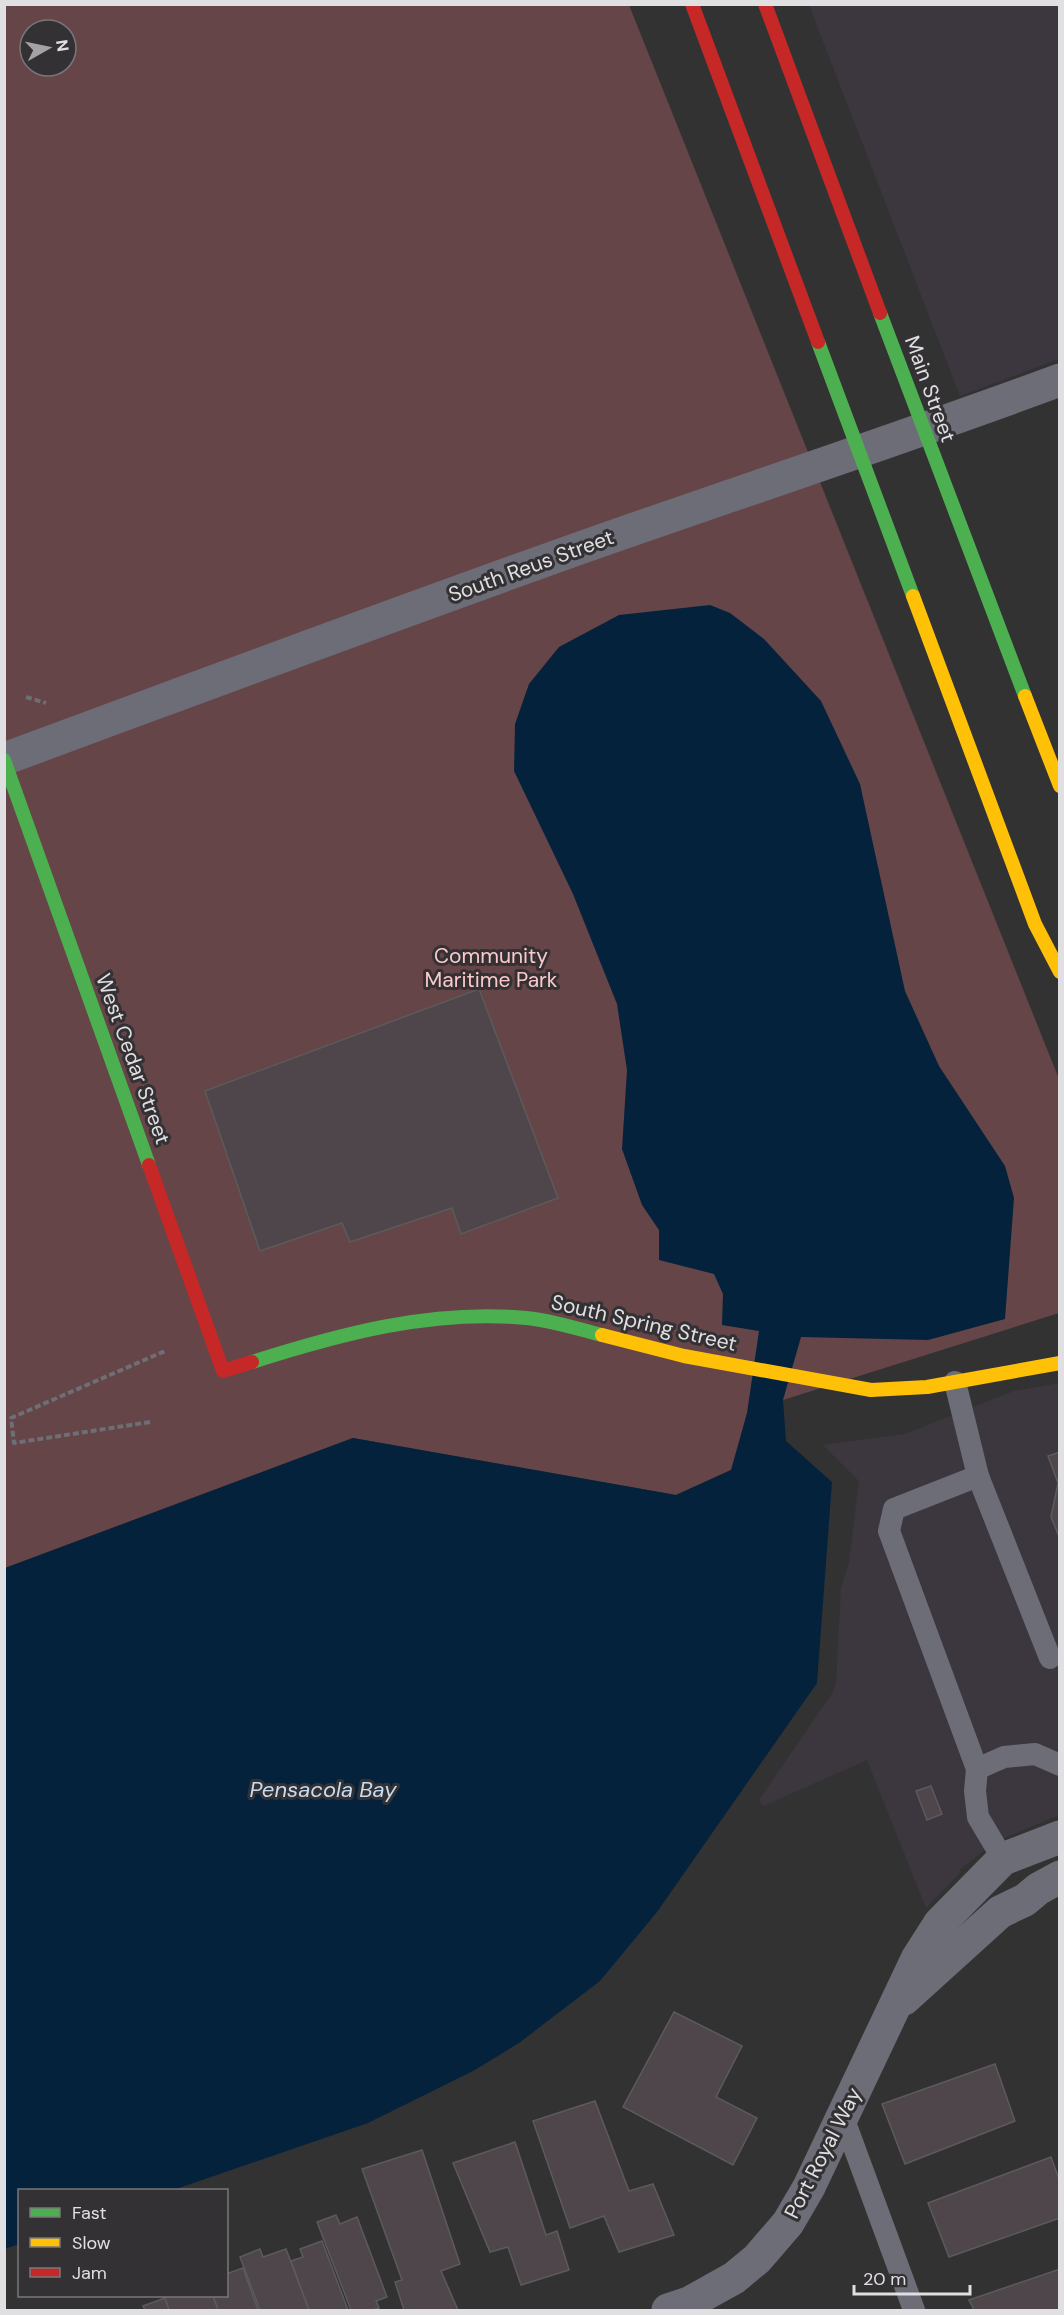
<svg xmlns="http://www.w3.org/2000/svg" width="1064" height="2315" font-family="'DM Sans',sans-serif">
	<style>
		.built { fill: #3c373e }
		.green { fill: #654547; fill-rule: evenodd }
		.water { fill: #05223d }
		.building { fill: #4e464b; stroke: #5c5a5b; stroke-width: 1.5 }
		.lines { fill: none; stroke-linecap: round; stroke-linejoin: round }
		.path { stroke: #6e6e76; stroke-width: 4; stroke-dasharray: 6 3; stroke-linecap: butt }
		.lane { stroke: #6c6d77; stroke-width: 22 }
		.street { stroke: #6c6d77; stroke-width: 33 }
		.fast { stroke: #4caf50; stroke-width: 14 }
		.slow { stroke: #ffc107; stroke-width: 14 }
		.jam { stroke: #c62828; stroke-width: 14 }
		.labels { text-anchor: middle; stroke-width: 6; stroke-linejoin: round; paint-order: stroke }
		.street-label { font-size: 21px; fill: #e0dfe1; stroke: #333134 }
		.park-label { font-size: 21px; fill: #fdc8ca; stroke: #333134 }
		.water-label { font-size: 22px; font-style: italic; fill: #c7ddf4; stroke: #333134 }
	</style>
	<rect width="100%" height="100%" fill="#333233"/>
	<g class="built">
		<path d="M809,5H1059V359L960,396Z"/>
		<path d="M1059,1383V1815L995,1842L959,1870L961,1872L926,1908L867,1760L763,1806L759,1800L833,1692L836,1683L841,1588L849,1563L859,1481L823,1445L905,1434L1014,1391Z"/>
	</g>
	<path class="green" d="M5,5H629L1059,1079V1313L783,1400L731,1470L676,1495L353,1438L5,1568ZM30,30H66V66H30Z"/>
	<path class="water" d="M710,605L730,613L764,639L821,701L860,784L905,991L939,1066L1005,1166L1014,1198L1005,1319L928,1340L801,1337L783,1400L786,1441L832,1482L817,1683L657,1912L600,1981L519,2043L475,2070L368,2123L173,2190H20L19,2244L5,2249V1568L353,1438L676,1495L731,1470L747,1413L759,1331L722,1325L723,1294L714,1274L659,1260V1230L642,1205L622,1149L627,1070L617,1004L573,894L514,771L515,724L529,684L559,647L619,615Z"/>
	<g class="building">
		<path d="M479,989L558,1198L461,1234L452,1208L350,1242L342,1223L260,1251L205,1091Z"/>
		<path d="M1060,1452V1539L1051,1517L1058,1483L1048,1456Z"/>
		<path d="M931,1786L942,1814L927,1820L916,1791Z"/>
		<path d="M674,2012L742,2046L716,2097L757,2118L733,2165L623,2107Z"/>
		<path d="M995,2064L1015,2121L905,2164L882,2104Z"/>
		<path d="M595,2101L629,2191L653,2184L674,2235L619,2252L604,2216L570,2228L533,2121Z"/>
		<path d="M515,2142L546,2235L557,2231L569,2270L521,2285L508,2247L490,2252L453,2163Z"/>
		<path d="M422,2150L460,2264L441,2271L458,2310H404L395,2282L402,2280L362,2169Z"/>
		<path d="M1051,2157L1060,2182V2218L949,2257L928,2203Z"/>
		<path d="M336,2215L340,2224L357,2217L387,2297L376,2301L379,2308L372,2310H351L317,2222Z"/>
		<path d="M322,2241L348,2310H309L291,2261L303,2257L300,2249Z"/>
		<path d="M260,2249L263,2257L286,2249L309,2310H260L240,2257Z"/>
		<path d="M243,2268L258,2310H218L213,2296H226V2274Z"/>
		<path d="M1060,2269V2310H974L969,2300Z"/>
		<path d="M164,2296H213L218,2310H169Z"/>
		<path d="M165,2298L169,2310H145L143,2306Z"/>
	</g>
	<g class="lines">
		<g class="path">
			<path d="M26,697L46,703"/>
			<path d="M150,1422L14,1443L11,1418L165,1351"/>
		</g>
		<g class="lane">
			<path d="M955,1382L978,1476L1050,1658"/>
			<path d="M977,1769L889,1531L894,1509L978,1476"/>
			<path d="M1003,1859L978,1817L975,1791L977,1769L1004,1757L1035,1754L1060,1765"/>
			<path d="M843,2117L914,2310"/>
		</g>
		<g class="street">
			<path d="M4,759C202,686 399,612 597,542C751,488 906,437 1060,380"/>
			<path d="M904,1999L1000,1912L1025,1900L1038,1889L1060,1877"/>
			<path d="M668,2310L689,2303L734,2278L757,2259L788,2223L809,2187L917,1959L940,1923L1003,1859L1060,1837"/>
		</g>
		<g class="fast">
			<path d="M880,313L1025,696"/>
			<path d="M818,342L913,596"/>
			<path d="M4,760L149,1165"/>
			<path d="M252,1362C340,1334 432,1309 526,1318C551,1320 577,1329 602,1335"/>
		</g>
		<g class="slow">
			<path d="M913,596L1035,924L1060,972"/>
			<path d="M1025,696L1060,786"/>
			<path d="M602,1335L684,1356L871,1390L927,1387L1060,1363"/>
		</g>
		<g class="jam">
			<path d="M692,4L818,342"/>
			<path d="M765,4L880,313"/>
			<path d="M149,1165L223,1371L252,1362"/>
		</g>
	</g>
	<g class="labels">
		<g class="street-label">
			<text transform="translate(930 389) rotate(70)" y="7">Main Street</text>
			<text transform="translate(531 566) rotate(-20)" y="7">South Reus Street</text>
			<text transform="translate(133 1059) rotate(70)" y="7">West Cedar Street</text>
			<text transform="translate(644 1323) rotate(13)" y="7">South Spring Street</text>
			<text transform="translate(823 2153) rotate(-63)" y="7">Port Royal Way</text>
		</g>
		<g class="park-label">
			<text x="491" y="963">Community<tspan x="491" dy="24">Maritime Park</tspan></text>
		</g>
		<g class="water-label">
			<text x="323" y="1797">Pensacola Bay</text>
		</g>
	</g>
	<rect width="1064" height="2315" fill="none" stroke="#e0dfe1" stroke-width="12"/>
	<rect x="18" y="2189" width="210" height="108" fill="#333134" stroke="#787779" stroke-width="1.5"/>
	<rect x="30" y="2208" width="30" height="9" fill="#4caf50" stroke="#787779" stroke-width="1.5"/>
	<text x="72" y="2219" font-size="18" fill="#e0dfe1">Fast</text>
	<rect x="30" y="2238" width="30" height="9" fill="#ffc107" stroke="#787779" stroke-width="1.5"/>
	<text x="72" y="2249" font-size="18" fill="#e0dfe1">Slow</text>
	<rect x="30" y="2268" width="30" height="9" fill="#c62828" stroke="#787779" stroke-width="1.5"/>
	<text x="72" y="2279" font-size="18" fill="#e0dfe1">Jam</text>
	<g transform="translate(48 48) rotate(81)"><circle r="28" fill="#333134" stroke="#787779" stroke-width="1.5"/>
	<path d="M0-4.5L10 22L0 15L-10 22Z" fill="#a3a2a4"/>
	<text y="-9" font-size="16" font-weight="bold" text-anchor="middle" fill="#e0dfe1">N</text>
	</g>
	<path d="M854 2285v9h116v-9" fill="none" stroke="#e0dfe1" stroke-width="3"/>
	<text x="863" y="2285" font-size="18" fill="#e0dfe1" stroke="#333134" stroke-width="4.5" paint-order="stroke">20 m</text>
</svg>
